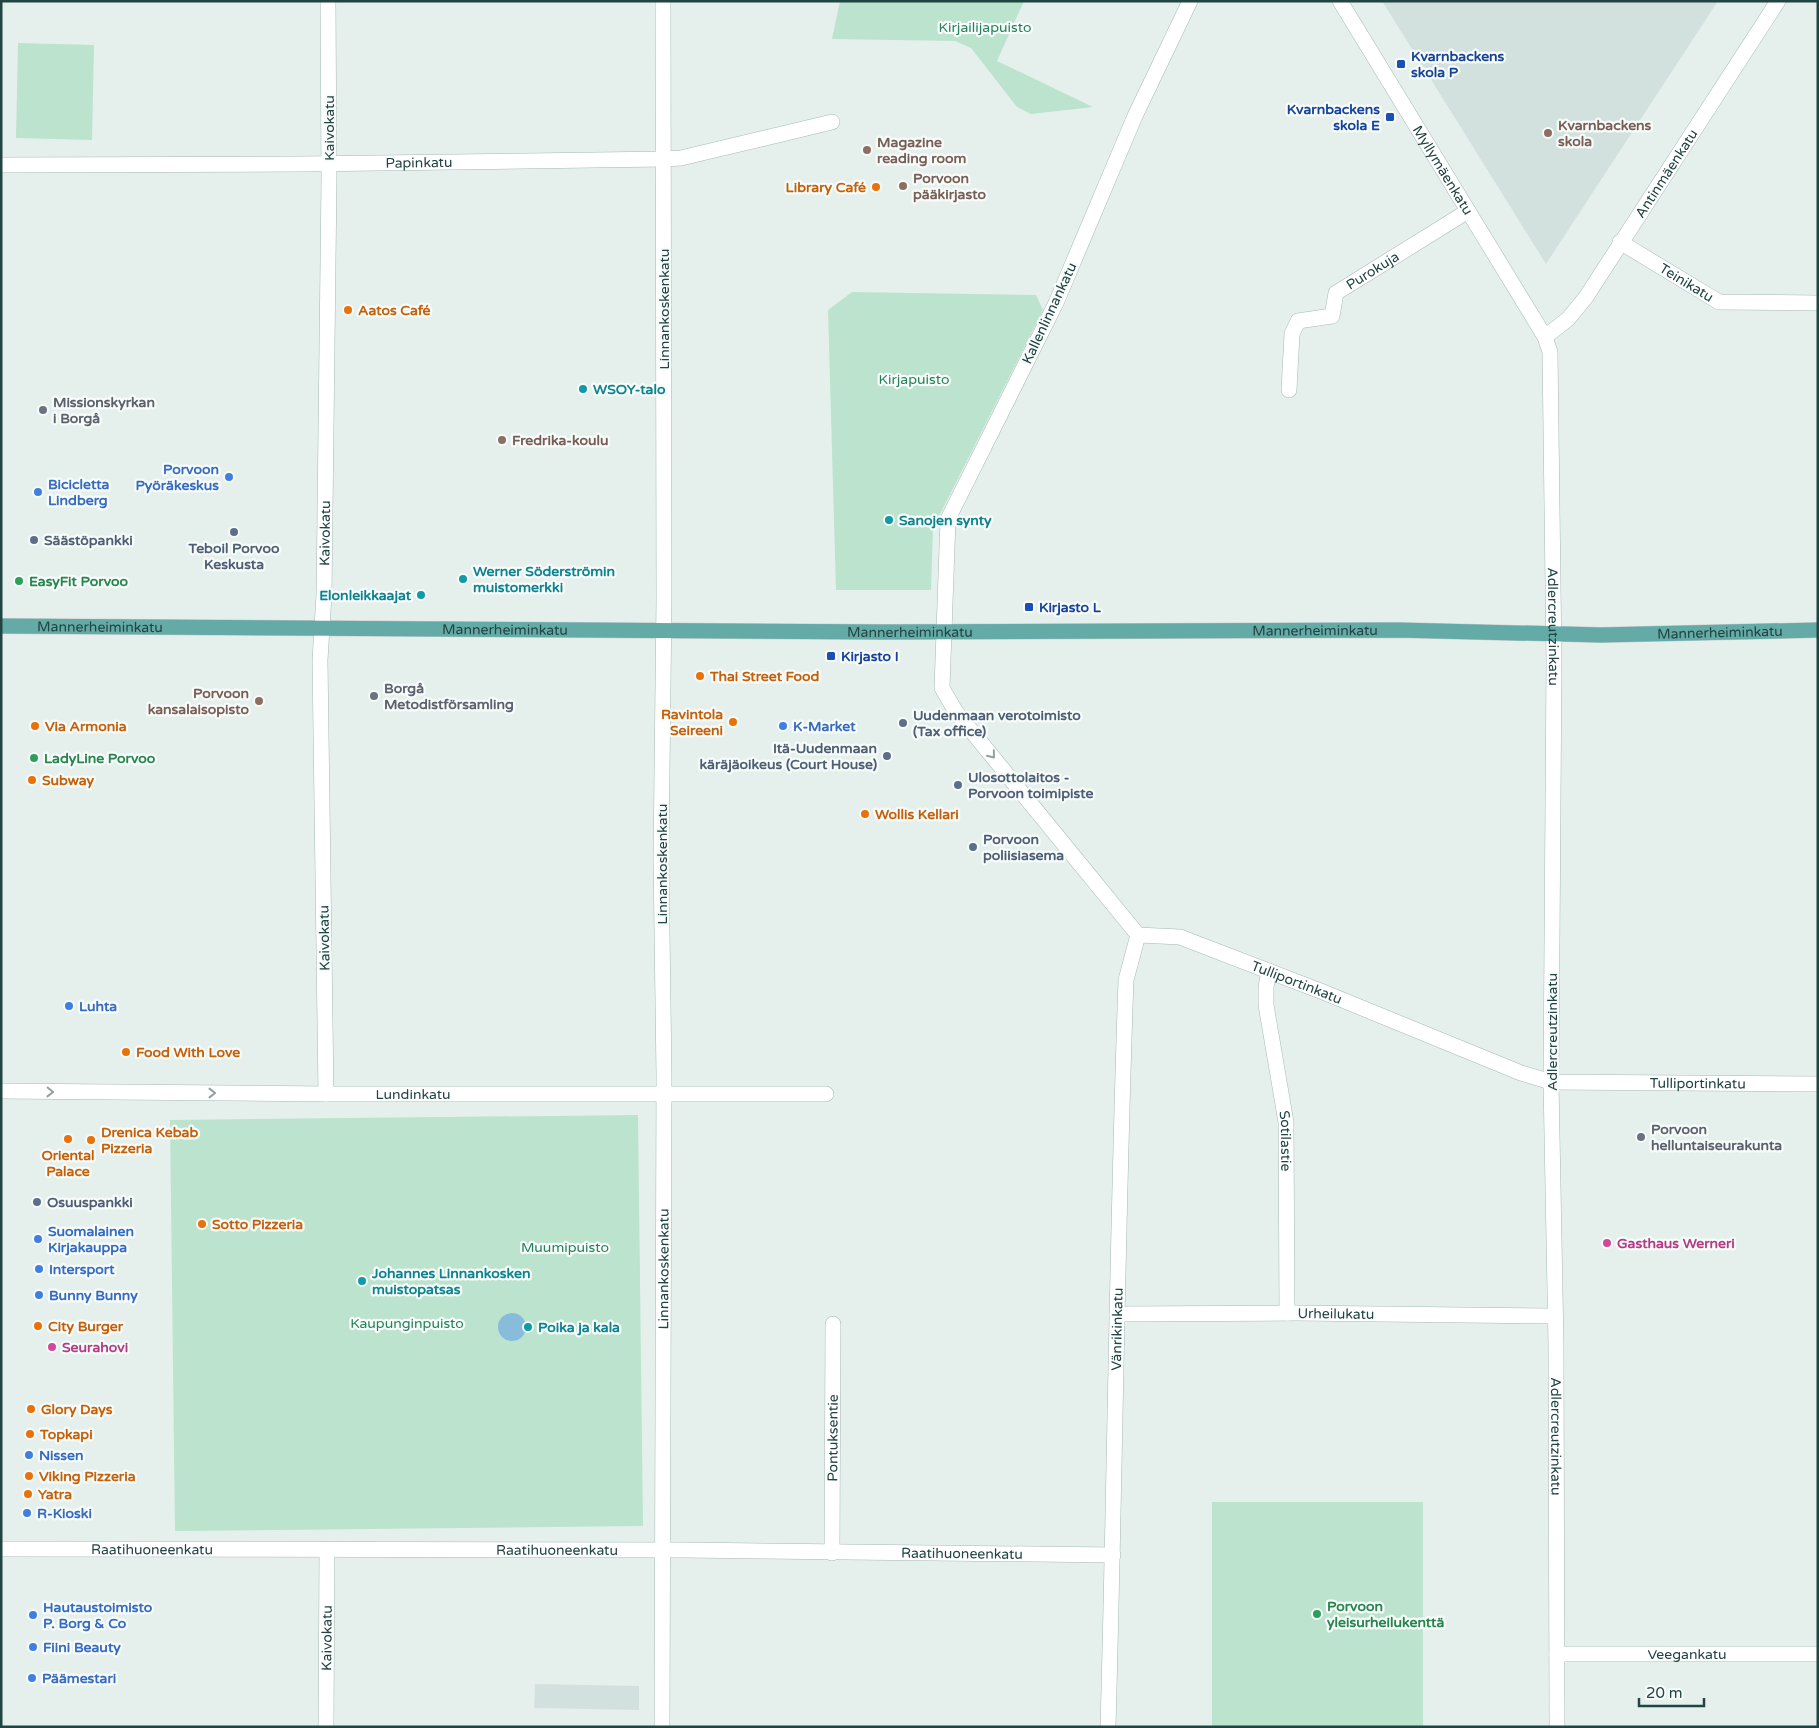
<svg xmlns="http://www.w3.org/2000/svg" width="1819" height="1728" font-family="'Varela Round',sans-serif">
	<style>
		.built { fill: #d3e1de }
		.green { fill: #bce3ce }
		.water { fill: #87bddb }
		.lines { fill: none; stroke-linecap: round; stroke-linejoin: round }
		.minor-casing { stroke: #a6b9b6; stroke-width: 16 }
		.major-casing { stroke: #c1cbca; stroke-width: 16 }
		.minor { stroke: #fff; stroke-width: 15 }
		.major { stroke: #64aaa6; stroke-width: 15 }
		.oneway { stroke: #90a2a0 }
		.transit-dot { fill: #1a4fb4; stroke: #f7fbfa; stroke-width: 2 }
		.education-dot { fill: #8d6e63; stroke: #f7fbfa; stroke-width: 2 }
		.food-dot { fill: #e8710a; stroke: #f7fbfa; stroke-width: 2 }
		.culture-dot { fill: #0f9aa8; stroke: #f7fbfa; stroke-width: 2 }
		.worship-dot { fill: #6b7280; stroke: #f7fbfa; stroke-width: 2 }
		.shop-dot { fill: #3f7fe0; stroke: #f7fbfa; stroke-width: 2 }
		.service-dot { fill: #5c6f8a; stroke: #f7fbfa; stroke-width: 2 }
		.leisure-dot { fill: #2e9e5b; stroke: #f7fbfa; stroke-width: 2 }
		.hotel-dot { fill: #d1479c; stroke: #f7fbfa; stroke-width: 2 }
		.labels { text-anchor: middle; stroke-width: 4.5; stroke-linejoin: round; paint-order: stroke }
		.park-label { font-size: 14px; fill: #26815b; stroke: #f7fbfa }
		.transit-label { font-size: 14px; font-weight: bold; fill: #164399; stroke: #f7fbfa; text-anchor: start }
		.education-label { font-size: 14px; font-weight: bold; fill: #785e54; stroke: #f7fbfa; text-anchor: start }
		.street-label { font-size: 14px; fill: #214542; stroke: #f7fbfa }
		.food-label { font-size: 14px; font-weight: bold; fill: #c56008; stroke: #f7fbfa; text-anchor: start }
		.culture-label { font-size: 14px; font-weight: bold; fill: #0d838f; stroke: #f7fbfa; text-anchor: start }
		.worship-label { font-size: 14px; font-weight: bold; fill: #5b616d; stroke: #f7fbfa; text-anchor: start }
		.shop-label { font-size: 14px; font-weight: bold; fill: #366cbe; stroke: #f7fbfa; text-anchor: start }
		.service-label { font-size: 14px; font-weight: bold; fill: #4e5e75; stroke: #f7fbfa; text-anchor: start }
		.leisure-label { font-size: 14px; font-weight: bold; fill: #27864d; stroke: #f7fbfa; text-anchor: start }
		.hotel-label { font-size: 14px; font-weight: bold; fill: #b23c85; stroke: #f7fbfa; text-anchor: start }
	</style>
	<rect width="100%" height="100%" fill="#e5f0ed"/>
	<g class="built">
		<path d="M1382,1H1718L1546,264Z"/>
		<path d="M535,1684L639,1686V1710L534,1708Z"/>
	</g>
	<g class="green">
		<path d="M840,1H1024L997,61L1093,107L1031,114L1017,107L971,48L955,41L832,39Z"/>
		<path d="M18,43L94,45L92,140L16,138Z"/>
		<path d="M852,292L1036,295L1043,310L933,528L931,590H836L828,310Z"/>
		<path d="M638,1115L643,1526L175,1531L170,1120Z"/>
		<rect x="1212" y="1502" width="211" height="225"/>
	</g>
	<circle class="water" cx="512" cy="1327" r="14"/>
	<g class="lines">
		<defs>
			<g id="minor">
				<path id="s1" d="M1190,1L1135,116L1056,303L948,519L942,688L956,712L1138,935L1180,937L1323,992L1521,1073L1551,1082L1818,1084"/>
				<path id="s2" d="M1340,1L1545,337L1550,352L1554,662L1551,1082L1556,1344L1557,1727"/>
				<path id="s3" d="M1,165L302,164L664,159L681,158L832,122"/>
				<path id="s4" d="M1620,242L1719,302L1818,303"/>
				<path id="s5" d="M1545,337L1568,319L1586,297L1778,1"/>
				<path id="s6" d="M1289,390L1292,334L1298,321L1332,316L1336,293L1468,211"/>
				<path id="s7" d="M1269,971L1266,987V1005L1286,1122L1287,1313"/>
				<path id="s8" d="M1,1091L326,1094H826"/>
				<path id="s9" d="M326,1094L320,660L324,595L329,180L328,1"/>
				<path id="s10" d="M1117,1314L1297,1313L1555,1316"/>
				<path id="s11" d="M1,1549L686,1550L1113,1555"/>
				<path id="s12" d="M832,1553L833,1324"/>
				<path id="s13" d="M1557,1654H1818"/>
				<path id="s14" d="M326,1727L327,1550"/>
				<path id="s15" d="M662,1727L664,1076L661,858L664,600L663,1"/>
				<path id="s16" d="M1108,1727C1115,1478 1117,1229 1126,980L1138,935"/>
			</g>
			<g id="major">
				<path id="s17" d="M1,626L884,632L1398,630L1601,635L1818,630"/>
			</g>
		</defs>
		<use href="#minor" class="minor-casing"/>
		<use href="#major" class="major-casing"/>
		<use href="#minor" class="minor"/>
		<use href="#major" class="major"/>
	</g>
	<defs><path id="oneway-chevron" d="M-2-3.5L2.5 0L-2 3.5" fill="none" stroke-width="1.6" stroke-linecap="round" stroke-linejoin="round" transform="scale(1.25)"/></defs>
	<g class="oneway">
		<use href="#oneway-chevron" transform="translate(992 755) rotate(51)"/>
		<use href="#oneway-chevron" transform="translate(50 1092) rotate(1)"/>
		<use href="#oneway-chevron" transform="translate(212 1093)"/>
	</g>
	<g class="transit-dot">
		<rect x="1396" y="59" width="10" height="10" rx="2.5"/>
		<rect x="1385" y="112" width="10" height="10" rx="2.5"/>
		<rect x="1024" y="602" width="10" height="10" rx="2.5"/>
		<rect x="826" y="651" width="10" height="10" rx="2.5"/>
	</g>
	<g class="education-dot">
		<circle cx="1548" cy="133" r="5"/>
		<circle cx="867" cy="150" r="5"/>
		<circle cx="903" cy="186" r="5"/>
		<circle cx="502" cy="440" r="5"/>
		<circle cx="259" cy="701" r="5"/>
	</g>
	<g class="food-dot">
		<circle cx="876" cy="187" r="5"/>
		<circle cx="348" cy="310" r="5"/>
		<circle cx="700" cy="676" r="5"/>
		<circle cx="733" cy="722" r="5"/>
		<circle cx="35" cy="726" r="5"/>
		<circle cx="32" cy="780" r="5"/>
		<circle cx="865" cy="814" r="5"/>
		<circle cx="126" cy="1052" r="5"/>
		<circle cx="68" cy="1139" r="5"/>
		<circle cx="91" cy="1140" r="5"/>
		<circle cx="202" cy="1224" r="5"/>
		<circle cx="38" cy="1326" r="5"/>
		<circle cx="31" cy="1409" r="5"/>
		<circle cx="30" cy="1434" r="5"/>
		<circle cx="29" cy="1476" r="5"/>
		<circle cx="28" cy="1494" r="5"/>
	</g>
	<g class="culture-dot">
		<circle cx="583" cy="389" r="5"/>
		<circle cx="889" cy="520" r="5"/>
		<circle cx="463" cy="579" r="5"/>
		<circle cx="421" cy="595" r="5"/>
		<circle cx="362" cy="1281" r="5"/>
		<circle cx="528" cy="1327" r="5"/>
	</g>
	<g class="worship-dot">
		<circle cx="43" cy="410" r="5"/>
		<circle cx="374" cy="696" r="5"/>
		<circle cx="1641" cy="1137" r="5"/>
	</g>
	<g class="shop-dot">
		<circle cx="229" cy="477" r="5"/>
		<circle cx="38" cy="492" r="5"/>
		<circle cx="783" cy="726" r="5"/>
		<circle cx="69" cy="1006" r="5"/>
		<circle cx="38" cy="1239" r="5"/>
		<circle cx="39" cy="1269" r="5"/>
		<circle cx="39" cy="1295" r="5"/>
		<circle cx="29" cy="1455" r="5"/>
		<circle cx="27" cy="1513" r="5"/>
		<circle cx="33" cy="1615" r="5"/>
		<circle cx="33" cy="1647" r="5"/>
		<circle cx="32" cy="1678" r="5"/>
	</g>
	<g class="service-dot">
		<circle cx="234" cy="532" r="5"/>
		<circle cx="34" cy="540" r="5"/>
		<circle cx="903" cy="723" r="5"/>
		<circle cx="887" cy="756" r="5"/>
		<circle cx="958" cy="785" r="5"/>
		<circle cx="973" cy="847" r="5"/>
		<circle cx="37" cy="1202" r="5"/>
	</g>
	<g class="leisure-dot">
		<circle cx="19" cy="581" r="5"/>
		<circle cx="34" cy="758" r="5"/>
		<circle cx="1317" cy="1614" r="5"/>
	</g>
	<g class="hotel-dot">
		<circle cx="1607" cy="1243" r="5"/>
		<circle cx="52" cy="1347" r="5"/>
	</g>
	<g class="labels">
		<g class="park-label">
			<text x="985" y="32">Kirjailijapuisto</text>
			<text x="914" y="384">Kirjapuisto</text>
			<text x="565" y="1252">Muumipuisto</text>
			<text x="407" y="1328">Kaupunginpuisto</text>
		</g>
		<g class="transit-label">
			<text x="1411" y="61">Kvarnbackens<tspan x="1411" dy="16">skola P</tspan></text>
			<text x="1380" y="114" text-anchor="end">Kvarnbackens<tspan x="1380" dy="16">skola E</tspan></text>
			<text x="1039" y="612">Kirjasto L</text>
			<text x="841" y="661">Kirjasto I</text>
		</g>
		<g class="education-label">
			<text x="1558" y="130">Kvarnbackens<tspan x="1558" dy="16">skola</tspan></text>
			<text x="877" y="147">Magazine<tspan x="877" dy="16">reading room</tspan></text>
			<text x="913" y="183">Porvoon<tspan x="913" dy="16">pääkirjasto</tspan></text>
			<text x="512" y="445">Fredrika-koulu</text>
			<text x="249" y="698" text-anchor="end">Porvoon<tspan x="249" dy="16">kansalaisopisto</tspan></text>
		</g>
		<g class="street-label">
			<text transform="translate(329 128) rotate(-90)" y="5">Kaivokatu</text>
			<text dy="5" stroke="none"><textPath href="#s3" startOffset="418">Papinkatu</textPath></text>
			<text dy="5" stroke="none"><textPath href="#s2" startOffset="198">Myllymäenkatu</textPath></text>
			<text dy="5" stroke="none"><textPath href="#s5" startOffset="205">Antinmäenkatu</textPath></text>
			<text dy="5" stroke="none"><textPath href="#s6" startOffset="171">Purokuja</textPath></text>
			<text dy="5" stroke="none"><textPath href="#s4" startOffset="78">Teinikatu</textPath></text>
			<text transform="translate(664 309) rotate(-90)" y="5">Linnankoskenkatu</text>
			<text transform="translate(1049 313) rotate(-65)" y="5">Kallenlinnankatu</text>
			<text dy="5" stroke="none"><textPath href="#s9" startOffset="561">Kaivokatu</textPath></text>
			<text dy="5" stroke="none"><textPath href="#s2" startOffset="684">Adlercreutzinkatu</textPath></text>
			<text dy="5" stroke="none"><textPath href="#s17" startOffset="99">Mannerheiminkatu</textPath></text>
			<text dy="5" stroke="none"><textPath href="#s17" startOffset="504">Mannerheiminkatu</textPath></text>
			<text dy="5" stroke="none"><textPath href="#s17" startOffset="1314">Mannerheiminkatu</textPath></text>
			<text dy="5" stroke="none"><textPath href="#s17" startOffset="909">Mannerheiminkatu</textPath></text>
			<text dy="5" stroke="none"><textPath href="#s17" startOffset="1719">Mannerheiminkatu</textPath></text>
			<text transform="translate(662 864) rotate(-90)" y="5">Linnankoskenkatu</text>
			<text transform="translate(324 938) rotate(-91)" y="5">Kaivokatu</text>
			<text dy="5" stroke="none"><textPath href="#s1" startOffset="1224">Tulliportinkatu</textPath></text>
			<text transform="translate(1552 1032) rotate(-90)" y="5">Adlercreutzinkatu</text>
			<text dy="5" stroke="none"><textPath href="#s1" startOffset="1644">Tulliportinkatu</textPath></text>
			<text dy="5" stroke="none"><textPath href="#s8" startOffset="412">Lundinkatu</textPath></text>
			<text dy="5" stroke="none"><textPath href="#s7" startOffset="172">Sotilastie</textPath></text>
			<text dy="5" stroke="none"><textPath href="#s15" startOffset="458">Linnankoskenkatu</textPath></text>
			<text dy="5" stroke="none"><textPath href="#s10" startOffset="219">Urheilukatu</textPath></text>
			<text dy="5" stroke="none"><textPath href="#s16" startOffset="398">Vänrikinkatu</textPath></text>
			<text dy="5" stroke="none"><textPath href="#s2" startOffset="1494">Adlercreutzinkatu</textPath></text>
			<text dy="5" stroke="none"><textPath href="#s12" startOffset="115">Pontuksentie</textPath></text>
			<text dy="5" stroke="none"><textPath href="#s11" startOffset="151">Raatihuoneenkatu</textPath></text>
			<text dy="5" stroke="none"><textPath href="#s11" startOffset="556">Raatihuoneenkatu</textPath></text>
			<text dy="5" stroke="none"><textPath href="#s11" startOffset="961">Raatihuoneenkatu</textPath></text>
			<text dy="5" stroke="none"><textPath href="#s14" startOffset="89">Kaivokatu</textPath></text>
			<text dy="5" stroke="none"><textPath href="#s13" startOffset="130">Veegankatu</textPath></text>
		</g>
		<g class="food-label">
			<text x="866" y="192" text-anchor="end">Library Café</text>
			<text x="358" y="315">Aatos Café</text>
			<text x="710" y="681">Thai Street Food</text>
			<text x="723" y="719" text-anchor="end">Ravintola<tspan x="723" dy="16">Seireeni</tspan></text>
			<text x="45" y="731">Via Armonia</text>
			<text x="42" y="785">Subway</text>
			<text x="875" y="819">Wollis Kellari</text>
			<text x="136" y="1057">Food With Love</text>
			<text x="101" y="1137">Drenica Kebab<tspan x="101" dy="16">Pizzeria</tspan></text>
			<text x="68" y="1160" text-anchor="middle">Oriental<tspan x="68" dy="16">Palace</tspan></text>
			<text x="212" y="1229">Sotto Pizzeria</text>
			<text x="48" y="1331">City Burger</text>
			<text x="41" y="1414">Glory Days</text>
			<text x="40" y="1439">Topkapi</text>
			<text x="39" y="1481">Viking Pizzeria</text>
			<text x="38" y="1499">Yatra</text>
		</g>
		<g class="culture-label">
			<text x="593" y="394">WSOY-talo</text>
			<text x="899" y="525">Sanojen synty</text>
			<text x="473" y="576">Werner Söderströmin<tspan x="473" dy="16">muistomerkki</tspan></text>
			<text x="411" y="600" text-anchor="end">Elonleikkaajat</text>
			<text x="372" y="1278">Johannes Linnankosken<tspan x="372" dy="16">muistopatsas</tspan></text>
			<text x="538" y="1332">Poika ja kala</text>
		</g>
		<g class="worship-label">
			<text x="53" y="407">Missionskyrkan<tspan x="53" dy="16">i Borgå</tspan></text>
			<text x="384" y="693">Borgå<tspan x="384" dy="16">Metodistförsamling</tspan></text>
			<text x="1651" y="1134">Porvoon<tspan x="1651" dy="16">helluntaiseurakunta</tspan></text>
		</g>
		<g class="shop-label">
			<text x="219" y="474" text-anchor="end">Porvoon<tspan x="219" dy="16">Pyöräkeskus</tspan></text>
			<text x="48" y="489">Bicicletta<tspan x="48" dy="16">Lindberg</tspan></text>
			<text x="793" y="731">K-Market</text>
			<text x="79" y="1011">Luhta</text>
			<text x="48" y="1236">Suomalainen<tspan x="48" dy="16">Kirjakauppa</tspan></text>
			<text x="49" y="1274">Intersport</text>
			<text x="49" y="1300">Bunny Bunny</text>
			<text x="39" y="1460">Nissen</text>
			<text x="37" y="1518">R-Kioski</text>
			<text x="43" y="1612">Hautaustoimisto<tspan x="43" dy="16">P. Borg &amp; Co</tspan></text>
			<text x="43" y="1652">Fiini Beauty</text>
			<text x="42" y="1683">Päämestari</text>
		</g>
		<g class="service-label">
			<text x="44" y="545">Säästöpankki</text>
			<text x="234" y="553" text-anchor="middle">Teboil Porvoo<tspan x="234" dy="16">Keskusta</tspan></text>
			<text x="913" y="720">Uudenmaan verotoimisto<tspan x="913" dy="16">(Tax office)</tspan></text>
			<text x="877" y="753" text-anchor="end">Itä-Uudenmaan<tspan x="877" dy="16">käräjäoikeus (Court House)</tspan></text>
			<text x="968" y="782">Ulosottolaitos -<tspan x="968" dy="16">Porvoon toimipiste</tspan></text>
			<text x="983" y="844">Porvoon<tspan x="983" dy="16">poliisiasema</tspan></text>
			<text x="47" y="1207">Osuuspankki</text>
		</g>
		<g class="leisure-label">
			<text x="29" y="586">EasyFit Porvoo</text>
			<text x="44" y="763">LadyLine Porvoo</text>
			<text x="1327" y="1611">Porvoon<tspan x="1327" dy="16">yleisurheilukenttä</tspan></text>
		</g>
		<g class="hotel-label">
			<text x="1617" y="1248">Gasthaus Werneri</text>
			<text x="62" y="1352">Seurahovi</text>
		</g>
	</g>
	<rect width="1819" height="1728" fill="none" stroke="#214542" stroke-width="5"/>
	<path d="M1639 1698v8h65v-8" fill="none" stroke="#214542" stroke-width="2.5"/>
	<text x="1646" y="1698" font-size="15" fill="#214542" stroke="#f7fbfa" stroke-width="4" paint-order="stroke">20 m</text>
</svg>
